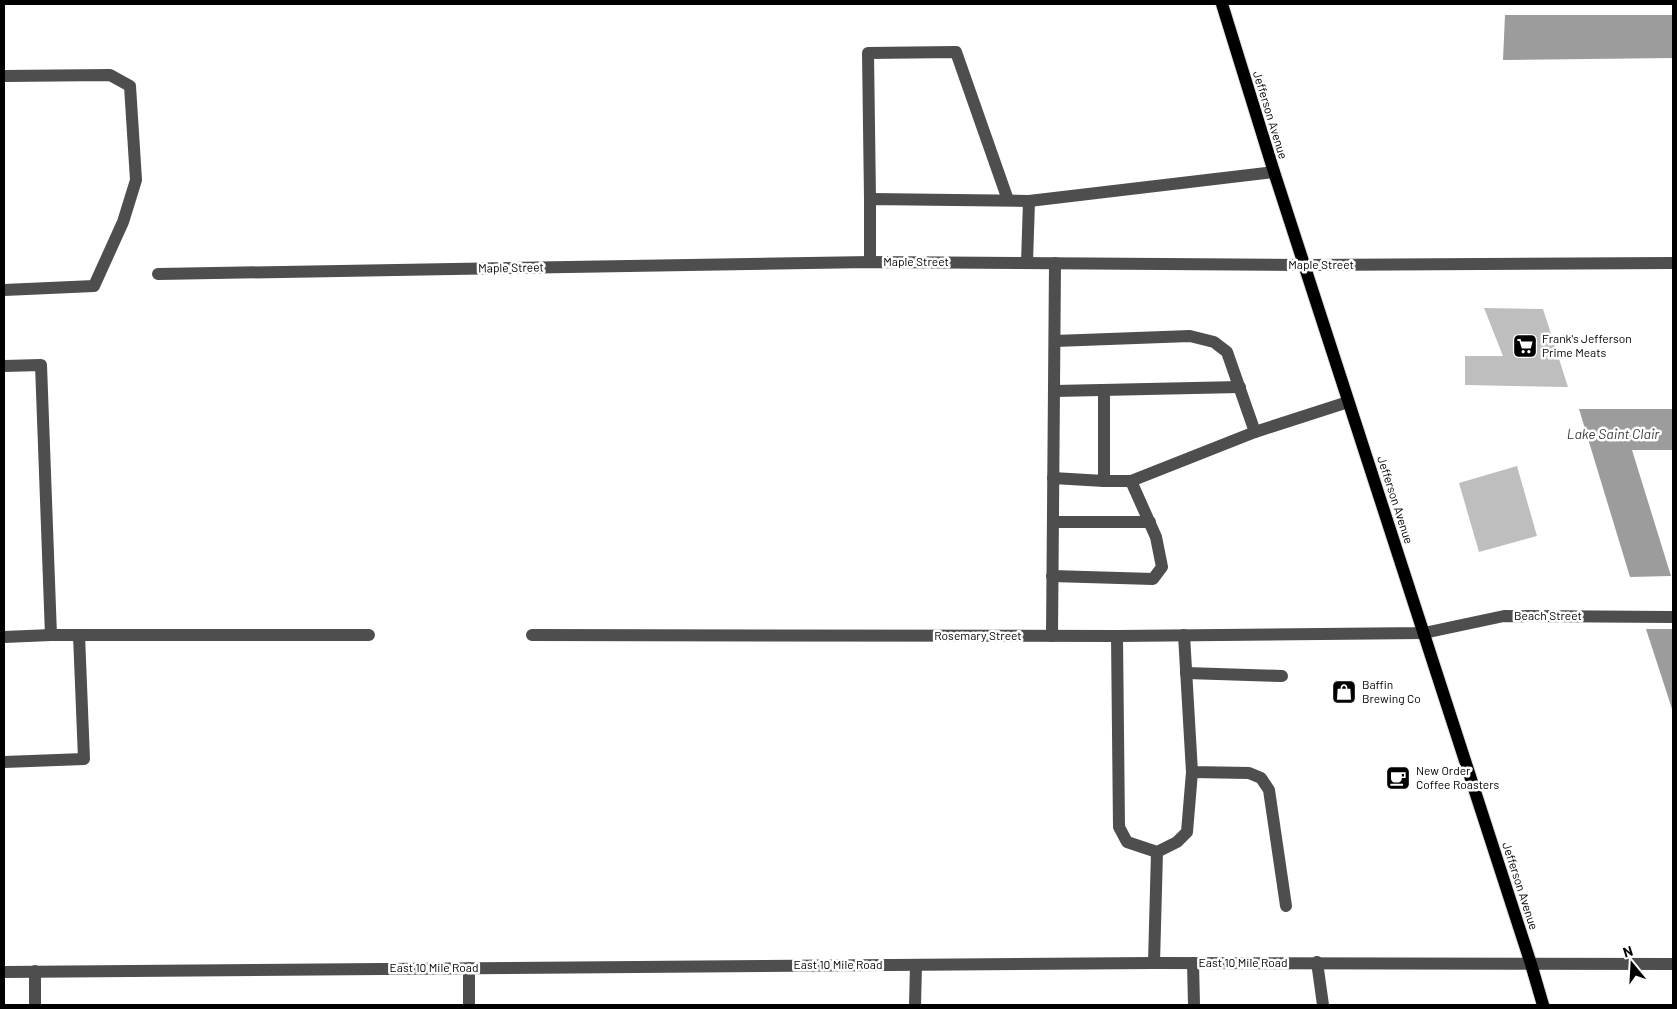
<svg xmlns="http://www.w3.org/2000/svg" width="1677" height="1009" font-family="Barlow,sans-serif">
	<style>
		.water { fill: #9c9c9c }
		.building { fill: #bebebe }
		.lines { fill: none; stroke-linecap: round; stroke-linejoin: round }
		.major-casing { stroke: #dbdbdb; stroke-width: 14 }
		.minor { stroke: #4e4e4e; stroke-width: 12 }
		.major { stroke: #000; stroke-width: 12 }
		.labels { text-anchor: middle; stroke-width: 5; stroke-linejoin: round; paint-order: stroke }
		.street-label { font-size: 12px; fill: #000; stroke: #fff }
		.poi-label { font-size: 12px; fill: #000; stroke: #fff; text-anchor: start }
		.water-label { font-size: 14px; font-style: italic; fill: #3d3d3d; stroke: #fff }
	</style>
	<rect width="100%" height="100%" fill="#fff"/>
	<g class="water">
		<path d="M1505,15H1673V58L1503,60Z"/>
		<path d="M1579,409H1673V450H1632L1671,576L1630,577Z"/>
		<path d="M1646,629H1673V712Z"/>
	</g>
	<g class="building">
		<path d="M1484,308L1543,309L1568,387L1465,385V356H1503Z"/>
		<path d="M1517,466L1537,536L1479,552L1459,483Z"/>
	</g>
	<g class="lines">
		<defs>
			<path id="major" d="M1222,4L1274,172L1531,964L1543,1005"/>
		</defs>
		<use href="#major" class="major-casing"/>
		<g class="minor">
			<path d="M4,76L110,75L130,86L136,180L123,222L94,286L4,290"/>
			<path d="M870,199L868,53L956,52L1008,200"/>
			<path d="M870,262V199L1029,201L1274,172"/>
			<path d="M1027,263L1029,201"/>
			<path d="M158,274L870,262L1304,265L1673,263"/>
			<path d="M1055,341L1190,336L1214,342L1227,352L1255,432L1348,402"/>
			<path d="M4,366L41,365L51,635"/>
			<path d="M1055,391L1240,387"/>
			<path d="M1053,478L1104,481V390"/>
			<path d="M1131,481L1255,432"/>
			<path d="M1053,522H1150"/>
			<path d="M1052,576L1153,579L1162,567L1156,537L1131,481H1104"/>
			<path d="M532,635L1117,636L1424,633L1504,616L1673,617"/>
			<path d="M1184,635L1192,772L1249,773L1261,778L1269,790L1286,906"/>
			<path d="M1052,636L1055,263"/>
			<path d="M1117,636L1119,827L1127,842L1157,852L1177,842L1187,832L1192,772"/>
			<path d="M4,637L51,635H369"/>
			<path d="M1186,673L1282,676"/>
			<path d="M4,762L84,759L79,635"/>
			<path d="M1317,962L1323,1005"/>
			<path d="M1154,963L1157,852"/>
			<path d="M1193,963L1194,1005"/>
			<path d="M35,971V1005"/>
			<path d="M4,972L1154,963L1673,964"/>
			<path d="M469,1005V968"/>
			<path d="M915,1005L916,965"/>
		</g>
		<use href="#major" class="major"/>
	</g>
	<defs>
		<symbol id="supermarket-square" viewBox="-11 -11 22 22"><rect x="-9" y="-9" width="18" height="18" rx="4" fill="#000" stroke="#fff"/><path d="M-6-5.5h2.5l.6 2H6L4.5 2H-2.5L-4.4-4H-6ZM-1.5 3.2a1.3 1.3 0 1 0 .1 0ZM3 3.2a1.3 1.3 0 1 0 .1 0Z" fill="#fff"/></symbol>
		<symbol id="shop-square" viewBox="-11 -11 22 22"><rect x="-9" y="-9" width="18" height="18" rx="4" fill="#000" stroke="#fff"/><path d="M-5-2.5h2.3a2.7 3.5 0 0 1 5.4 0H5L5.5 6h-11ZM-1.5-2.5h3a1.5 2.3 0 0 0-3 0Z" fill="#fff"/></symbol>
		<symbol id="cafe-square" viewBox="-11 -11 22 22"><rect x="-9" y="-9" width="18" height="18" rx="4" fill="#000" stroke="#fff"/><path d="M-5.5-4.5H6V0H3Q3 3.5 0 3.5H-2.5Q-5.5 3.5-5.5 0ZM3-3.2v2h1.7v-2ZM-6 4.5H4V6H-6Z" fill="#fff"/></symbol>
	</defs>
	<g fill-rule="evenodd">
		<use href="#supermarket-square" x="1511" y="332" width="28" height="28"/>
		<use href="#shop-square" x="1330" y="678" width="28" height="28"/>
		<use href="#cafe-square" x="1384" y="764" width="28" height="28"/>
	</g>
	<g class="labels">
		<g class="street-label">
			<text transform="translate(1270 115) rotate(73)" y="4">Jefferson Avenue</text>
			<text x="916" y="266">Maple Street</text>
			<text x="1321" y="269">Maple Street</text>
			<text transform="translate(511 268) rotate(-1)" y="4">Maple Street</text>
			<text transform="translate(1395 500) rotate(72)" y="4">Jefferson Avenue</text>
			<text x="1548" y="620">Beach Street</text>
			<text x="978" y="640">Rosemary Street</text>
			<text transform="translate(1520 886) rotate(72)" y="4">Jefferson Avenue</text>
			<text x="1243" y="967">East 10 Mile Road</text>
			<text x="838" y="969">East 10 Mile Road</text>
			<text x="434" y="972">East 10 Mile Road</text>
		</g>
		<g class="poi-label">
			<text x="1542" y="343">Frank's Jefferson<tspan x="1542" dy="14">Prime Meats</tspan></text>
			<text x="1362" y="689">Baffin<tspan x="1362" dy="14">Brewing Co</tspan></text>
			<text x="1416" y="775">New Order<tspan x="1416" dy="14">Coffee Roasters</tspan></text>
		</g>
		<g class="water-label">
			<text x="1613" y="439">Lake Saint Clair</text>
		</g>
	</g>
	<rect width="1677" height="1009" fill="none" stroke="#000000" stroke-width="10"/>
	<g transform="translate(1632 964) rotate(342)" stroke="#ffffff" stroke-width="4" paint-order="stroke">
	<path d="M0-4L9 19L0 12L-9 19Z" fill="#000000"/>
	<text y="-8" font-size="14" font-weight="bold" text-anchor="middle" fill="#000000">N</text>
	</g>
</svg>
